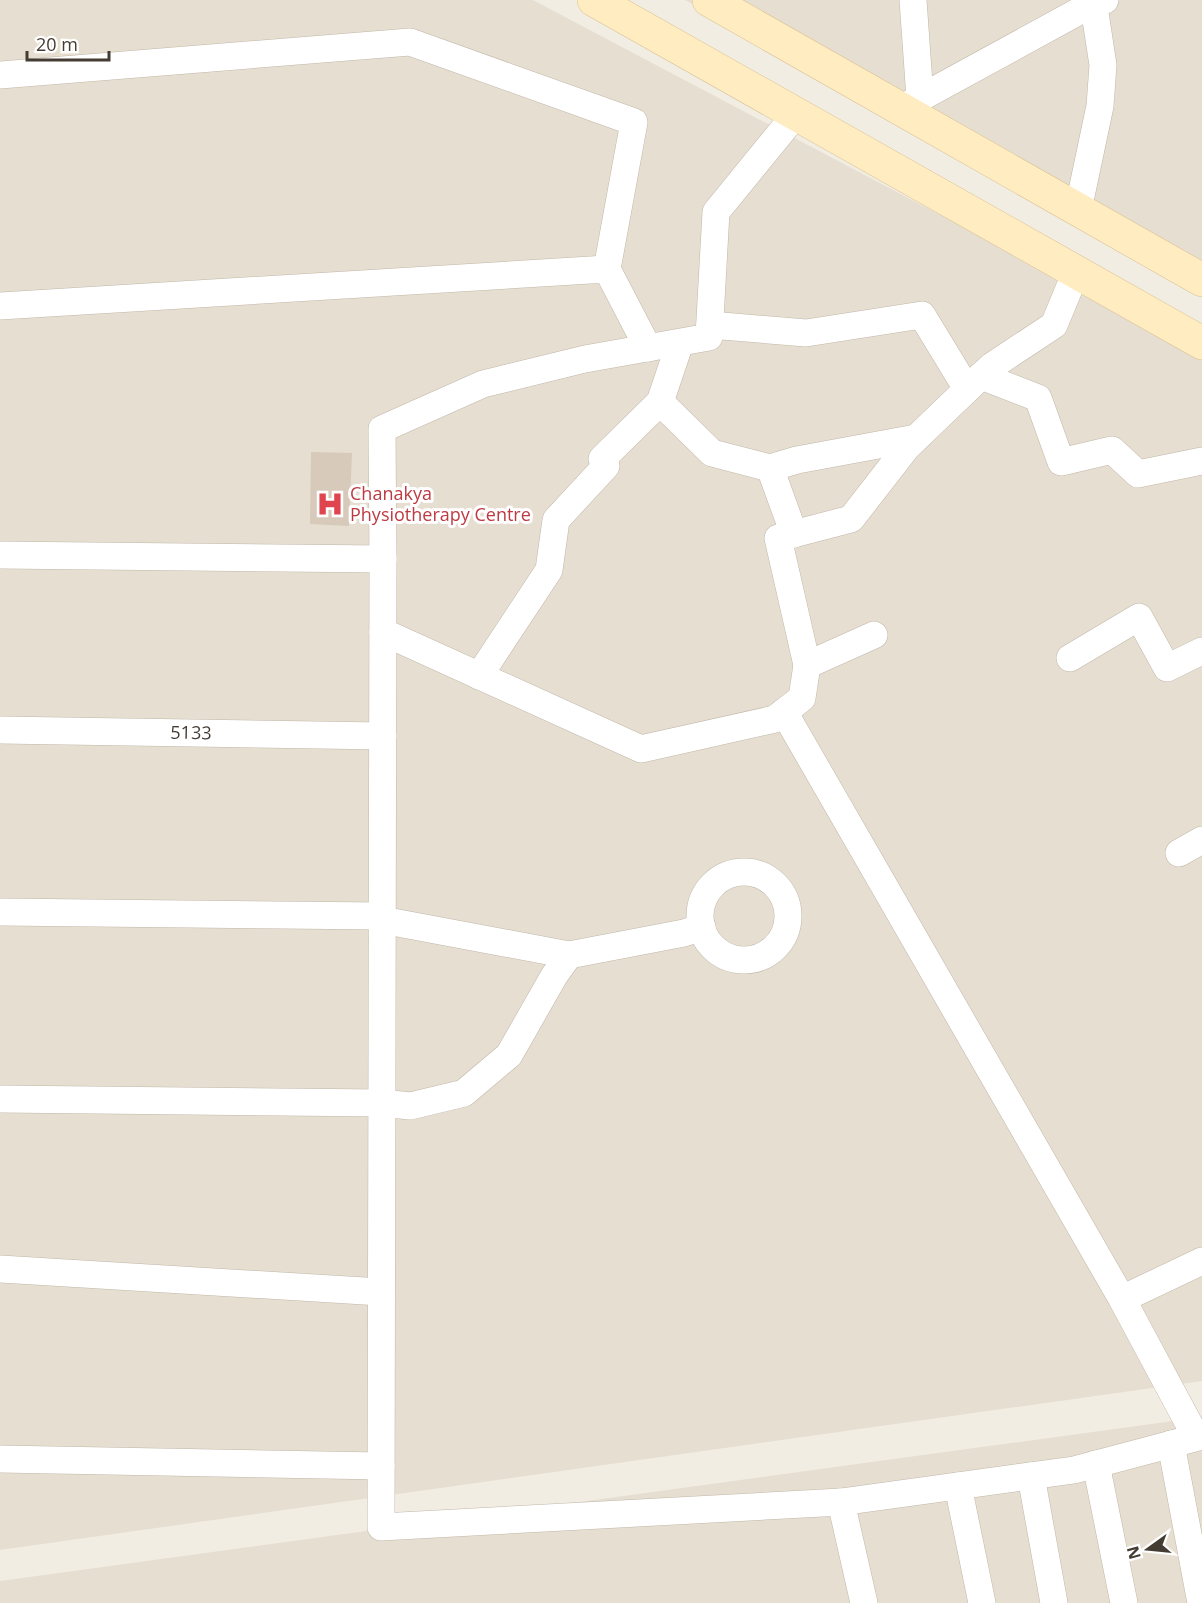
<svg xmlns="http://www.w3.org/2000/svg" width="1202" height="1603" font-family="'Open Sans',sans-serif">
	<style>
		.residential { fill: #e6ded1 }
		.building { fill: #d7cabb }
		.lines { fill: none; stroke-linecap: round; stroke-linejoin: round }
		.minor-casing { stroke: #c1b7a8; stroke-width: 28 }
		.secondary-casing { stroke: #d8c192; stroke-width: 34 }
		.minor { stroke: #fff; stroke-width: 27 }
		.secondary { stroke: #ffecc0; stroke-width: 33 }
		.labels { text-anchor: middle; stroke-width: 6; stroke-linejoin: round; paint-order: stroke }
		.health-label { font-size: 18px; fill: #be3a42; stroke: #fff; text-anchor: start }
		.street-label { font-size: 18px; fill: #443c33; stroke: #fff }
	</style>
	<rect width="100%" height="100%" fill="#f2ede3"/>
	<g class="residential">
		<path d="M0,0H533L1202,353V1381L0,1550Z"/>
		<path d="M685,0H1202V269Z"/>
		<path d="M1202,1417V1603H0V1581Z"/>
	</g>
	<path class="building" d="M311,452L352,453L349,526L310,524Z"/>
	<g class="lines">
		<defs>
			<g id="minor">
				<path d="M913,0L920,98"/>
				<path d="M0,75L410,42L634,122L607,269"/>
				<path d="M900,109L1094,3L1105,0"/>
				<path d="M796,114L716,212L709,337L585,359L483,384L382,429L383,559L381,1527L841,1502L1074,1470L1202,1436"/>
				<path d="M1078,210L1100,106L1103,65L1093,0"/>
				<path d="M0,306L607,269L648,348"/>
				<path d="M710,325L806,333L922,315L967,389"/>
				<path d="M981,376L1038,398L1061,462L1112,450L1138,474L1202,461"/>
				<path d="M660,402L712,453L770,468L797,460L916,438"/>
				<path d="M770,468L794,534"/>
				<path d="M0,555L383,559"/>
				<path d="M383,632L641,749L775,719L802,698L807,665L874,635"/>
				<path d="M1070,658L1139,617L1167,668L1202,651"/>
				<path d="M807,665L778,538L851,519L907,447L981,376L992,366L1054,325L1076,272"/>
				<path d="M479,676L549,570L556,520L606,466L602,459L660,402L680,343"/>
				<path d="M784,712L1122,1299L1196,1437"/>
				<path d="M0,730L383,736"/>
				<path d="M1179,853L1202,840"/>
				<circle cx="744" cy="916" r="44"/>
				<path d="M0,912L382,916"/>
				<path d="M382,920L569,955L684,933L702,927"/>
				<path d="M0,1099L382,1103L410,1106L464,1093L509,1055L554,976L569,955"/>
				<path d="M0,1269L381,1292"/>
				<path d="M1122,1299L1202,1261"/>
				<path d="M1171,1444L1201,1603"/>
				<path d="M0,1459L381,1466"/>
				<path d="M1096,1464L1124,1603"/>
				<path d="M1031,1476L1054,1603"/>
				<path d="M958,1486L982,1603"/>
				<path d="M841,1502L864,1603"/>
			</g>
			<g id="secondary">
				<path d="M594,0L1202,343"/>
				<path d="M709,0L1202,280"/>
			</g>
		</defs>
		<use href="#minor" class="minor-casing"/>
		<use href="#secondary" class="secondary-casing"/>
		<use href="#minor" class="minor"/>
		<use href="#secondary" class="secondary"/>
	</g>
	<defs>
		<symbol id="hospital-bare" viewBox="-9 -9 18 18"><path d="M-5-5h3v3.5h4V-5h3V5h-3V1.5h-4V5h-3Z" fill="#e0444e" stroke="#fff" stroke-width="2.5" paint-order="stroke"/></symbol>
	</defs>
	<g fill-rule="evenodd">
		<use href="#hospital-bare" x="311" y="485" width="38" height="38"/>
	</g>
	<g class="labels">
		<g class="health-label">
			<text x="350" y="500">Chanakya<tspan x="350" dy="21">Physiotherapy Centre</tspan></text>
		</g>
		<g class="street-label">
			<text transform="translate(191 733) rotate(1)" y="6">5133</text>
		</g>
	</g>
	<g transform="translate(1148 1549) rotate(255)" stroke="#ffffff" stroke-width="4.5" paint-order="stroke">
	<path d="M0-4.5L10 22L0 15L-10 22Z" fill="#443c33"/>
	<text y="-9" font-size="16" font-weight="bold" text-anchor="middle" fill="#443c33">N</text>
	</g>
	<path d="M27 51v9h82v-9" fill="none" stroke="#443c33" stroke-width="3"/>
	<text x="36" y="51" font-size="18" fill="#443c33" stroke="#ffffff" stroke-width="4.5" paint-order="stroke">20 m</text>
</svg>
